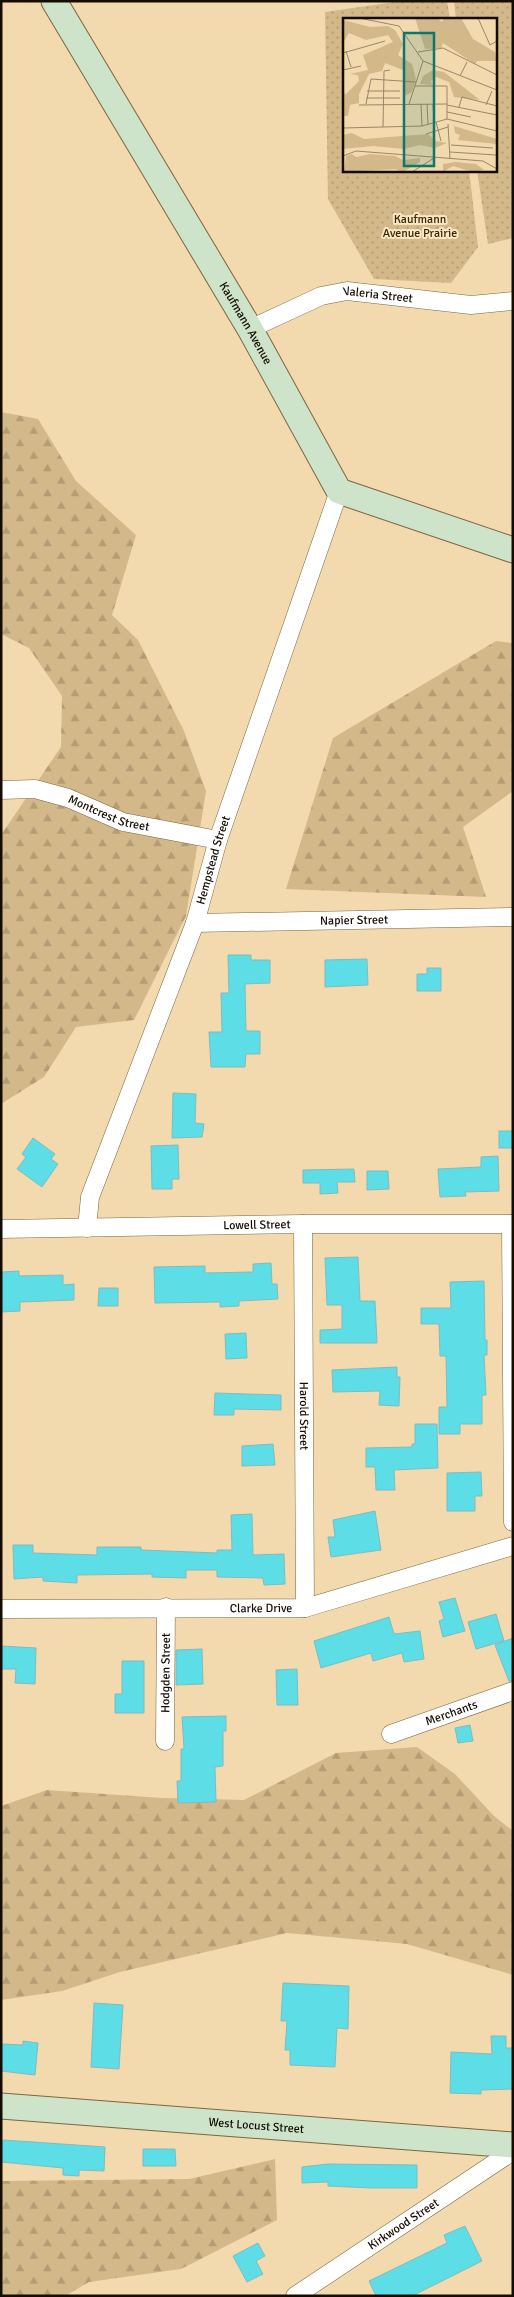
<svg xmlns="http://www.w3.org/2000/svg" width="514" height="2297" font-family="Signika,sans-serif">
	<style>
		.grass { fill: url(#grass-dots) }
		.forest { fill: url(#forest-firs) }
		.building { fill: #5ddde6; stroke: #7fbcc0 }
		.lines { fill: none; stroke-linecap: round; stroke-linejoin: round }
		.street-casing { stroke: #7c663e; stroke-width: 19 }
		.secondary-casing { stroke: #7c663e; stroke-width: 27 }
		.street { stroke: #fff; stroke-width: 18 }
		.secondary { stroke: #cde4ca; stroke-width: 25 }
		.labels { text-anchor: middle; stroke-width: 4; stroke-linejoin: round; paint-order: stroke }
		.park-label { font-size: 12px; fill: #382601; stroke: #fbe7c4 }
		.street-label { font-size: 12px; fill: #150c01; stroke: #fbe7c4 }
		.inset-road { fill: none; stroke: #9a8769; stroke-width: 1 }
		.view { fill: #0f766e; fill-opacity: 0.15; stroke: #0f766e; stroke-width: 2.5 }
		.inset-edge { fill: none; stroke: #150c01; stroke-width: 2.5 }
	</style>
	<defs>
		<pattern id="grass-dots" width="8" height="8" patternUnits="userSpaceOnUse" patternTransform="scale(1.25)"><rect width="8" height="8" fill="#d3b889"/><path d="M2 2h.1M6 6h.1" fill="none" stroke="#b49d74" stroke-width="1.8" stroke-linecap="round"/></pattern>
		<pattern id="forest-firs" width="22" height="20" patternUnits="userSpaceOnUse" patternTransform="scale(1.25)"><rect width="22" height="20" fill="#d3b889"/><path d="M5 1l3.5 6h-7zM16 11l3.5 6h-7z" fill="#b49d74"/></pattern>
	</defs>
	<rect width="100%" height="100%" fill="#f2d9ae"/>
	<g class="grass">
		<path d="M402,1H447L450,19H344V170H469L478,247L451,283L374,279L328,199L325,12Z"/>
		<path d="M454,1H513V238L488,244L477,170H495V19H456Z"/>
	</g>
	<g class="forest">
		<path d="M1,412L38,419L76,481L136,535L112,615L138,640L184,731L206,791L186,916L134,1020L76,1027L44,1077L1,1104V835L61,747L62,696L29,648L1,634Z"/>
		<path d="M496,641L513,643V791L463,827L486,897L286,889L333,738Z"/>
		<path d="M417,1747L455,1774L494,1816L513,1831V1975L407,1944L287,1933L120,1972L62,1991L1,2000V1806L47,1790L162,1798L244,1800L336,1753Z"/>
		<path d="M275,2159L277,2220L181,2269L89,2282L65,2296H1V2181L189,2179Z"/>
	</g>
	<g class="building">
		<path d="M228,955H251V960H270V983L245,984L246,1031H260V1054H246L245,1067H211L209,1032H222L221,993H229Z"/>
		<path d="M367,959L368,985L325,987V960Z"/>
		<path d="M427,968H441V991H417V974H427Z"/>
		<path d="M173,1093L196,1094L195,1123L204,1124L202,1137L172,1138Z"/>
		<rect x="499" y="1131" width="14" height="17"/>
		<path d="M33,1138L55,1154L51,1159L58,1164L42,1187L17,1169L26,1157L22,1154Z"/>
		<path d="M178,1145L179,1179H172V1189H152L151,1146Z"/>
		<path d="M498,1156L499,1191L465,1192L466,1196L440,1197L438,1169L481,1167V1157Z"/>
		<path d="M354,1169L355,1182H337L338,1193L320,1194V1183H303V1170Z"/>
		<path d="M367,1171H388L389,1189L367,1190Z"/>
		<path d="M358,1257L360,1301H375L377,1343H320V1330L342,1329V1305H327L325,1258Z"/>
		<path d="M271,1263L272,1284H277L278,1299L239,1301V1306L220,1307V1302L155,1303L154,1267L205,1266V1273L253,1272V1264Z"/>
		<path d="M19,1271V1276L63,1275V1285L74,1284V1300L20,1302V1311L1,1312V1272Z"/>
		<path d="M484,1281L485,1340H487V1355H484L486,1395H482V1424H460V1434H439V1407H447L446,1356H440L439,1324H421V1308H451L450,1282Z"/>
		<path d="M99,1288H118V1306H98Z"/>
		<path d="M246,1333L247,1358L226,1359L225,1334Z"/>
		<path d="M397,1367V1377H400L399,1406L379,1405L380,1391L333,1392L332,1370Z"/>
		<path d="M215,1393L281,1395V1410L234,1409V1415H214Z"/>
		<path d="M415,1424H437L438,1468L394,1470L395,1490H376L375,1467H366V1448L412,1447V1444H415Z"/>
		<path d="M273,1444L275,1465L242,1466V1446Z"/>
		<path d="M481,1472L482,1496H475V1511H447V1473Z"/>
		<path d="M375,1511L381,1550L331,1557L328,1537H335L333,1520Z"/>
		<path d="M252,1514L253,1555L284,1554L285,1584L264,1585L263,1578L217,1577V1570H186V1578L152,1577V1574L77,1575V1583L43,1581V1577L14,1579L13,1545H33V1553L97,1555V1547H141V1550L217,1553V1550H232L231,1515Z"/>
		<path d="M455,1598L465,1631L443,1637L439,1621L444,1619L439,1602Z"/>
		<path d="M496,1614L504,1641L476,1649L468,1622Z"/>
		<path d="M389,1617L394,1634L420,1631L424,1659L404,1662L402,1653L373,1661L371,1653L321,1668L314,1641Z"/>
		<path d="M513,1638V1681H509L495,1645Z"/>
		<path d="M1,1646L36,1648L35,1684L15,1683L16,1669H1Z"/>
		<path d="M202,1649L203,1684L176,1685V1650Z"/>
		<path d="M122,1661H144V1713H115V1694H122Z"/>
		<path d="M297,1669L298,1705H277L276,1670Z"/>
		<path d="M226,1716V1731H223V1766L215,1767L216,1802L178,1803L177,1781H181V1749H184L182,1717Z"/>
		<path d="M470,1725L473,1741L458,1743L455,1728Z"/>
		<path d="M283,1983L349,1986L348,2029L337,2028L335,2067L290,2065V2050H285L287,2021H281Z"/>
		<path d="M94,2003L123,2005L119,2069L91,2067Z"/>
		<path d="M491,2036H506V2048H513V2089L481,2090V2094L450,2093L451,2052L492,2054Z"/>
		<path d="M23,2041L38,2043L35,2075L1,2071V2044L23,2045Z"/>
		<path d="M4,2140L105,2147L104,2171L79,2170V2176L63,2175V2168L1,2162V2142Z"/>
		<path d="M143,2149H175L176,2166H143Z"/>
		<path d="M328,2164L417,2165V2188H371L328,2186V2182L302,2183V2167Z"/>
		<path d="M465,2226L482,2261L412,2296H376L369,2281L447,2243L444,2235Z"/>
		<path d="M258,2243L265,2256L256,2261L263,2274L247,2282L233,2256Z"/>
	</g>
	<g class="lines">
		<defs>
			<g id="street">
				<path id="s1" d="M250,329L321,296L347,291L471,305L513,301"/>
				<path id="s2" d="M1,790L35,789L68,798L123,822L218,840"/>
				<path id="s3" d="M195,923L513,917"/>
				<path id="s4" d="M303,1224L305,1608"/>
				<path d="M511,1224L513,1522"/>
				<path id="s5" d="M87,1228L90,1197L195,923L218,840L339,491"/>
				<path id="s6" d="M1,1229L303,1224H513"/>
				<path id="s7" d="M1,1609L305,1608L513,1546"/>
				<path id="s8" d="M391,1734L513,1691"/>
				<path id="s9" d="M165,1741L166,1607"/>
				<path id="s10" d="M295,2296L513,2151"/>
			</g>
			<g id="secondary">
				<path id="s11" d="M54,1L250,329L339,491L513,550"/>
				<path id="s12" d="M1,2106L513,2145"/>
			</g>
		</defs>
		<use href="#street" class="street-casing"/>
		<use href="#secondary" class="secondary-casing"/>
		<use href="#street" class="street"/>
		<use href="#secondary" class="secondary"/>
	</g>
	<g class="labels">
		<g class="park-label">
			<text x="420" y="223">Kaufmann<tspan x="420" dy="14">Avenue Prairie</tspan></text>
		</g>
		<g class="street-label">
			<text dy="4" stroke="none"><textPath href="#s1" startOffset="136">Valeria Street</textPath></text>
			<text dy="4" stroke="none"><textPath href="#s11" startOffset="375">Kaufmann Avenue</textPath></text>
			<text dy="4" stroke="none"><textPath href="#s2" startOffset="112">Montcrest Street</textPath></text>
			<text dy="4" stroke="none"><textPath href="#s5" startOffset="390">Hempstead Street</textPath></text>
			<text dy="4" stroke="none"><textPath href="#s3" startOffset="159">Napier Street</textPath></text>
			<text dy="4" stroke="none"><textPath href="#s6" startOffset="256">Lowell Street</textPath></text>
			<text dy="4" stroke="none"><textPath href="#s4" startOffset="192">Harold Street</textPath></text>
			<text dy="4" stroke="none"><textPath href="#s7" startOffset="260">Clarke Drive</textPath></text>
			<text dy="4" stroke="none"><textPath href="#s9" startOffset="68">Hodgden Street</textPath></text>
			<text dy="4" stroke="none"><textPath href="#s8" startOffset="64">Merchants</textPath></text>
			<text dy="4" stroke="none"><textPath href="#s12" startOffset="256">West Locust Street</textPath></text>
			<text dy="4" stroke="none"><textPath href="#s10" startOffset="130">Kirkwood Street</textPath></text>
		</g>
	</g>
	<g transform="translate(343 18)">
		<rect width="154" height="154" fill="#f2d9ae"/>
		<path d="M72,0H94L99,4L101,0H118L130,21L152,34L154,43H134L132,46L100,25L98,30L82,31Z" fill="#d3b889"/>
		<path d="M0,2L27,9L45,8L52,12L60,26L55,37L69,46L73,61L69,74L60,79L62,53L42,45L39,53L26,56L16,76V85L7,87L5,98H0V75L3,76L16,63L15,57L7,56L25,52L20,37L50,24L45,17L23,22L6,15L0,25ZM90,52L101,54L137,82L111,79L106,64L93,59L88,63L89,67L77,66L80,58ZM111,108L154,121V126L115,122L117,117L112,115ZM9,115L21,121L85,116L93,123L104,125L92,130L77,127L61,131L30,128L0,131V117ZM9,136L13,139L27,136L52,138L60,142L77,140V144L60,154L52,151L1,154L3,138ZM112,144L133,146L141,152L130,154L110,148L100,154V146Z" fill="#d3b889"/>
		<path class="inset-road" d="M16,0L56,8L80,43L154,72M135,0L147,27L154,23M3,33L8,49M75,34L100,30L154,57M0,35L42,23M0,52L18,48M117,58L124,44M72,68H104V101M24,73H57M23,80H57M23,86L28,61L73,64M66,86L80,43M78,86L79,108M84,86L85,106M90,86L91,105M16,87L104,86M104,87L154,97M143,87L149,73M116,89L119,79L154,88M104,94L128,99M93,104L98,123M105,106L107,141M40,109L41,53L47,52M0,110L79,108L104,101L154,113M83,116L105,109M108,127L150,130M107,134L153,137M0,138L13,133L140,143L154,151M69,154L91,140"/>
		<path class="view" d="M61,15H91V148H61Z"/>
		<rect width="154" height="154" class="inset-edge"/>
	</g>
	<rect width="514" height="2297" fill="none" stroke="#150c01" stroke-width="5"/>
</svg>
